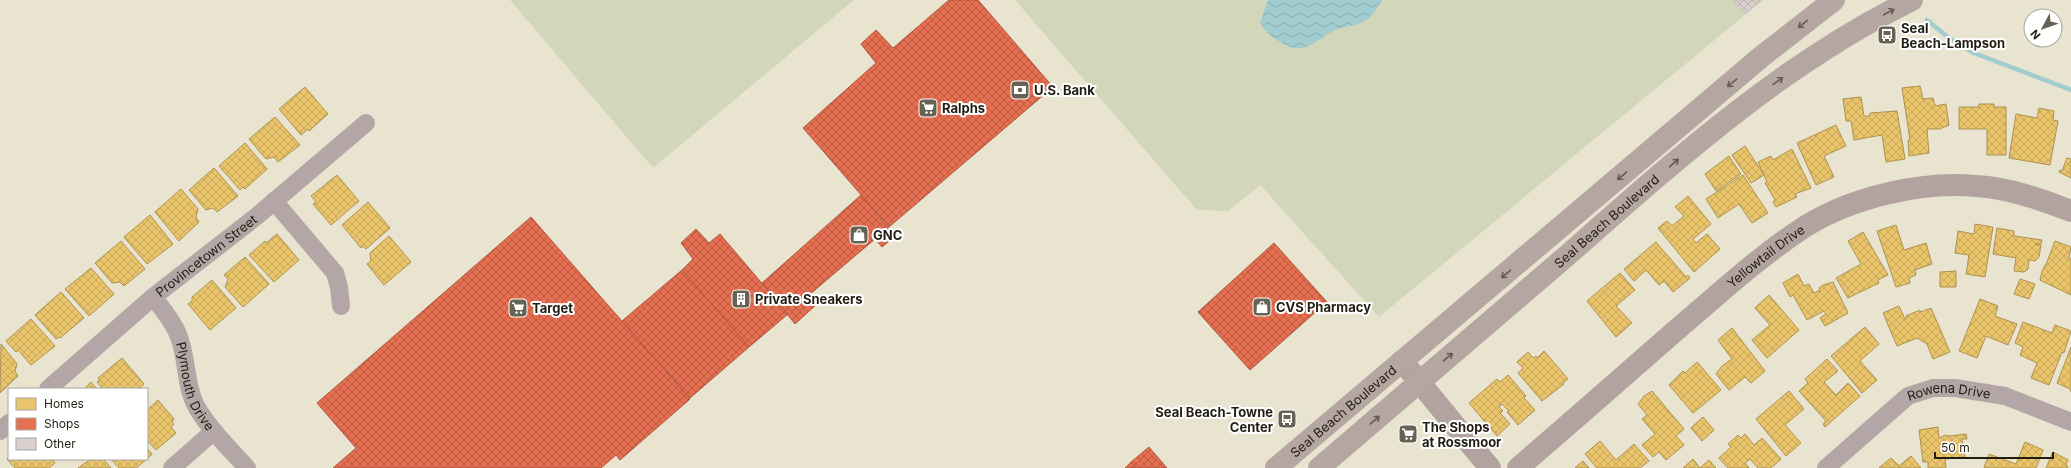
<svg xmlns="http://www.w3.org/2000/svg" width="2071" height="468" font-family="Inter,sans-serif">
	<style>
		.green { fill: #d3d7ba }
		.water { fill: url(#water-waves) }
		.homes { fill: url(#homes-cross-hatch); stroke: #ad924f }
		.shops { fill: url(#shops-cross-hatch); stroke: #ac573e }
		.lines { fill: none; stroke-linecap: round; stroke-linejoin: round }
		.stream { stroke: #a1ccd0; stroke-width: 4.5 }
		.building { fill: url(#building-cross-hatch); stroke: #c5beba }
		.street { stroke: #b4a6a6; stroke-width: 18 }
		.secondary { stroke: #b2a3a1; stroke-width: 22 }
		.primary { stroke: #b5a6a1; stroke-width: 22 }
		.oneway { stroke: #645b52 }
		.labels { text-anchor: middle; stroke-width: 4; stroke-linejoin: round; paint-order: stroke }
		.poi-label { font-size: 13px; font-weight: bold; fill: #211e11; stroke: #fff; text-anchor: start }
		.street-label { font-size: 13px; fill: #211e11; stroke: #fff }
	</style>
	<defs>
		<pattern id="water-waves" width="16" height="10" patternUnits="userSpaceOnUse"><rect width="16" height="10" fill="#a1ccd0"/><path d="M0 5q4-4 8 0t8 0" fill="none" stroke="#8aafb2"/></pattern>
		<pattern id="homes-cross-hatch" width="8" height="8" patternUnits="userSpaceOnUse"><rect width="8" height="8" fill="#e9c46a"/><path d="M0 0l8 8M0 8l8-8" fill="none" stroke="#c8a85b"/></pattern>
		<pattern id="shops-cross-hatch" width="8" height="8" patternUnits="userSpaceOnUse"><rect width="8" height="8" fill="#e76f51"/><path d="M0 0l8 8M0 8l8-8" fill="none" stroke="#bb5b42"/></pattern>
		<pattern id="building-cross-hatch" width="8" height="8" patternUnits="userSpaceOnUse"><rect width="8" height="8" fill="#dad1cf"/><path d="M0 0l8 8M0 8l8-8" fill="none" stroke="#bbb3b1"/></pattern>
	</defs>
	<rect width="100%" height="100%" fill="#e8e4d0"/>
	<g class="green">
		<path d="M510,0H854L653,168Z"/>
		<path d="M1015,0H1763L1379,317L1260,185L1228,211L1197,210Z"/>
	</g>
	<path class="water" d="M1268,0H1382C1378,7 1374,15 1367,19C1358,26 1348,26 1338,29C1324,34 1309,51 1294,48C1283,46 1265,33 1260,23Z"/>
	<g class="homes">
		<path d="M1920,86L1923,99L1933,98L1935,106L1946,104L1949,125L1940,129H1927L1929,153L1909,156L1908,140H1910L1902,88Z"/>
		<path d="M305,87L328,114L309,131L308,129L301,135L279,109Z"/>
		<path d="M1861,97L1864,116H1870V113L1897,111L1905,159L1886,162L1882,135L1854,140L1851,121H1846L1843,99Z"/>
		<path d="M1979,104H1994V107H2006V155H1987V129H1959V107H1979Z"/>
		<path d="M2039,108L2054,111L2053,120L2058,121L2050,165L2009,158L2016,114L2037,118Z"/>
		<path d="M275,117L300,145L278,162L274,157L266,159L249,139Z"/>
		<path d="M1836,125L1846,146L1824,156L1834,177L1816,185L1797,143Z"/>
		<path d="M245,143L267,169L245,189L243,187L240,190L219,166Z"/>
		<path d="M1745,146L1764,175L1751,183L1732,155Z"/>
		<path d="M1792,149L1811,188L1795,194L1797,197L1776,207L1773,202L1775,200L1765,183L1767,182L1758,162L1771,156L1773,160Z"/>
		<path d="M1729,156L1741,174L1716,191L1705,174Z"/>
		<path d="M2067,158L2071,159V178L2059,172L2060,170L2062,171Z"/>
		<path d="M214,168L238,196L217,212L213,208L206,210L189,190Z"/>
		<path d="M337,175L359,201L331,225L313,204L316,202L311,196Z"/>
		<path d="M1743,175L1768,213L1752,223L1739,204L1718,218L1706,199Z"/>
		<path d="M181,189L198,209L196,217L199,222L179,241L155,212Z"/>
		<path d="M1688,196L1711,224L1693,239L1696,243L1707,234L1720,249L1694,272L1658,228L1667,221L1672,226L1684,216L1675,207Z"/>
		<path d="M368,202L390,228L366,249L363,246L361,248L342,225Z"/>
		<path d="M150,215L173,244L147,264L124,237Z"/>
		<path d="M1975,224L1993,227L1985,277L1966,274L1969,255L1955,253L1958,231L1974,234Z"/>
		<path d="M1896,225L1904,250L1926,243L1932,264L1915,270L1916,275L1909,278L1910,283L1896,287L1877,231Z"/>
		<path d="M1997,228L2014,231V236L2042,240L2041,244H2035L2041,245L2039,257L2035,261L2029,260L2028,269L2024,272L2014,271L2016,258L1993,254Z"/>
		<path d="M1863,232L1888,275L1878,280L1879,283L1848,298L1836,278L1861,264L1848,241Z"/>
		<path d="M277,234L299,260L274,282L249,255L265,241L266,243Z"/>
		<path d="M389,236L411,262L384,285L367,264L371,261L370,253Z"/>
		<path d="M121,241L145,269L124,286L120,282L112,283L95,263Z"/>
		<path d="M2055,241L2071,247L2069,258L2071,259V295L2040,280L2042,271L2047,262Z"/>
		<path d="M1656,242L1686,277L1688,275L1690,278L1673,292L1664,281L1659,285L1646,270L1634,281L1624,269Z"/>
		<path d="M245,257L269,284L243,307L225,287L228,279L224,275Z"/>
		<path d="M91,268L114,294L89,316L65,289Z"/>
		<path d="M1956,271V287H1940V272Z"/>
		<path d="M1620,273L1635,290L1616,306L1632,323L1616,337L1587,301Z"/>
		<path d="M1798,274L1804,286L1809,284L1814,293L1820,290L1819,288L1823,285L1833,282L1848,313L1825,326L1820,318L1826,314L1824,311L1807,320L1793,295L1790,297L1783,283Z"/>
		<path d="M2020,279L2035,284L2029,299L2014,294Z"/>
		<path d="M212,280L236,308L210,330L188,304L192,301V297Z"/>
		<path d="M61,292L84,318L60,338L59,337L56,339L35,315Z"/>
		<path d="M1769,295L1799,330L1767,358L1752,340L1770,325L1755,308Z"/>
		<path d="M1980,299L1998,306L1995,316L2017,324L2008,345L1986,336L1977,358L1959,351Z"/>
		<path d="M1899,306L1905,319L1907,318L1906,316L1920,310L1921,312L1931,308L1950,352L1933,359L1927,344L1917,338L1897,346L1883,313Z"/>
		<path d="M31,319L55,346L31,365L18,350L16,352L6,341Z"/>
		<path d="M2023,322L2052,333L2055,325L2071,331L2064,353L2062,352L2049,385L2031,378L2037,363L2020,355L2023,347L2015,343Z"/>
		<path d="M1865,327L1879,344L1860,361L1877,380L1862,393L1831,356Z"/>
		<path d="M1732,328L1765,371L1751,383L1745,377L1729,390L1716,374L1722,366L1732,359L1718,340Z"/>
		<path d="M1,344L17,364L15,371L18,376L0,393Z"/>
		<path d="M2071,347V392L2070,389L2057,383Z"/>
		<path d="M1544,351L1568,379L1563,383L1564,384L1542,401L1518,373L1523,368L1517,362L1528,352L1533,358L1536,356L1537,358Z"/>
		<path d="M122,358L144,384L139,389H103L97,382L100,380L98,378Z"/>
		<path d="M1827,359L1838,371L1824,382L1836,395L1848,383L1860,396L1825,427L1823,424L1826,421L1799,391L1808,383L1805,379Z"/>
		<path d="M1697,362L1721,390L1693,413L1669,385L1683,371L1685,373Z"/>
		<path d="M1508,375L1526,396L1524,398L1535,410L1518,425L1507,412L1509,411L1502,404L1499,407L1503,411L1500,413L1510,424L1497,436L1469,403L1497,379L1500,382Z"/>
		<path d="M91,382L97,389H84Z"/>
		<path d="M1652,391L1684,429L1676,436L1684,445L1666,460L1659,452L1653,457L1642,445L1655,434L1642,419L1647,415L1638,404L1644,396Z"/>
		<path d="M1789,391L1804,409L1785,425L1801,443L1786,456L1756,419Z"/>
		<path d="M158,400L174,419L172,422L174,424L171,427L176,433L156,450L147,440V410Z"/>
		<path d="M1703,417L1714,430L1702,441L1691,428Z"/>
		<path d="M1938,427L1939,438L1945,435L1949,436L1966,434L1967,439H1962L1965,457L1945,459L1946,468H1928V462H1923L1919,430Z"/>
		<path d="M1745,434L1754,445L1762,438L1781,459L1771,468H1758L1750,459L1745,463L1749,468H1728L1719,458L1731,447L1728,444L1738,435L1741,438Z"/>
		<path d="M1600,441L1616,460L1634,444L1649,461L1640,468H1597L1585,454Z"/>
		<path d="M2025,442L2043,450L2036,468H1984L1989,454L2016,464Z"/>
		<path d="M147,448L152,454L147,459Z"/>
		<path d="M2053,452L2068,460L2066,464L2068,468H2046Z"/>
		<path d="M1911,456L1921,468H1879L1891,458L1899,466Z"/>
		<path d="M9,457V459H52L55,463L49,468H15L7,459Z"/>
		<path d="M91,459H103L111,468H78Z"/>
		<path d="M111,459H147L136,468H119Z"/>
		<path d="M1693,459L1700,468L1709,460L1716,468H1683Z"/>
		<path d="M1583,461L1589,468H1575Z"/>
	</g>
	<g class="shops">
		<path d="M949,0H978L1053,87L889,227L803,128L876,63L861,44L876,30L893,48Z"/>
		<path d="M861,195L895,236L882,247L875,239L809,295L817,304L795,324L762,283Z"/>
		<path d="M531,217L690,399L620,460L616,455L601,468H333L356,448L317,403Z"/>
		<path d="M696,229L709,243L720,234L788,314L749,347L682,270L693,259L681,243Z"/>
		<path d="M1274,243L1327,302L1250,370L1198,312Z"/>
		<path d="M682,270L749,347L690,398L622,321Z"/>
		<path d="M1149,447L1167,468H1136L1131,462Z"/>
		<path d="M1131,462L1136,468H1125Z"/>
	</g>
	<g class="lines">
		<path class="stream" d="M1927,20L1949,38L1974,53L2071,90"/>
	</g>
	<path class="building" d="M1733,0H1761L1745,14Z"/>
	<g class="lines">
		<g class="street">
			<path d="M274,201L335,273L339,287L341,306"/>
			<path id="s1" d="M153,297C162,308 171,319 177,332C188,355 184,383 196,406C209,429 229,448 247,468"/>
			<path id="s2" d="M48,389L153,297L257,216L366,123"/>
			<path d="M0,431L9,423"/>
			<path d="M172,468L214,431"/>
			<path id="s3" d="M1826,468L1908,396L1933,388H1955L2005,396L2071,422"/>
		</g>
		<g class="secondary">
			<path d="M1402,361L1490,468"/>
			<path id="s4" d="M1518,468C1573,421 1627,373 1681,326C1722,291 1761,255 1806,226C1853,197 1922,181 1976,186C2009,188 2041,199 2071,211"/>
		</g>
		<g class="primary">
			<path id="s5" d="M1276,468L1761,57L1834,0"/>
			<path id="s6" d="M1319,468C1403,396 1487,325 1570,253C1677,159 1783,63 1912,0"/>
		</g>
	</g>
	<defs><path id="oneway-shaft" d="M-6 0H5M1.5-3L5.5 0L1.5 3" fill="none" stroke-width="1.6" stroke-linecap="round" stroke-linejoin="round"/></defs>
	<g class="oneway">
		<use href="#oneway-shaft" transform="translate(1889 12) rotate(-28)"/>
		<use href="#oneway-shaft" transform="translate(1803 24) rotate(141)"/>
		<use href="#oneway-shaft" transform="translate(1778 81) rotate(-35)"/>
		<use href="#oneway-shaft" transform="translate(1732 83) rotate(140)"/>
		<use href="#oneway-shaft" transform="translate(1674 163) rotate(-41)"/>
		<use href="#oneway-shaft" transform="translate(1622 176) rotate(140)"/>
		<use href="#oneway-shaft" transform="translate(1506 274) rotate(140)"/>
		<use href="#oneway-shaft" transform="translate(1448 357) rotate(-40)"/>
		<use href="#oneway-shaft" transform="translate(1375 420) rotate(-41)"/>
	</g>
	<defs>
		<symbol id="bus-square" viewBox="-11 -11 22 22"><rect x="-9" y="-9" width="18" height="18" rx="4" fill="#676354" stroke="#fff"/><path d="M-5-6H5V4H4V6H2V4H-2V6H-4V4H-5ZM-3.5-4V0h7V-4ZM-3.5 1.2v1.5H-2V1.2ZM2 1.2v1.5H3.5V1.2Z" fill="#fff"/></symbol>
		<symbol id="bank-square" viewBox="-11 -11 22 22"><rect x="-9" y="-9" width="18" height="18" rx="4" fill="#676354" stroke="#fff"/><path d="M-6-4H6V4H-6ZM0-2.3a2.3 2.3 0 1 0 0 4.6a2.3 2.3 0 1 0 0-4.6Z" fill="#fff"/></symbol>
		<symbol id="supermarket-square" viewBox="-11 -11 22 22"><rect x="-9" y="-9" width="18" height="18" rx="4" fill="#676354" stroke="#fff"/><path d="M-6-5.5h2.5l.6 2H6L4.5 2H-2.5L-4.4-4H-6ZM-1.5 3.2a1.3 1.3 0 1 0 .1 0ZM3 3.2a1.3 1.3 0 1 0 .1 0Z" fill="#fff"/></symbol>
		<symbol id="shop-square" viewBox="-11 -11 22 22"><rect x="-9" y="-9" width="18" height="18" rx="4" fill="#676354" stroke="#fff"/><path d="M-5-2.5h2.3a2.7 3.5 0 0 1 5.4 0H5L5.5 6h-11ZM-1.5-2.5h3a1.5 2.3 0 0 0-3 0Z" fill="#fff"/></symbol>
		<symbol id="building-square" viewBox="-11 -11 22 22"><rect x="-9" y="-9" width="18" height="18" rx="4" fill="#676354" stroke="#fff"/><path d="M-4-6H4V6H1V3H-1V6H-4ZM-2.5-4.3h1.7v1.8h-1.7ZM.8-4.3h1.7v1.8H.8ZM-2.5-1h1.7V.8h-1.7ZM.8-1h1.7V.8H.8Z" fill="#fff"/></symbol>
	</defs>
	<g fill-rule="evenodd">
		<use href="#bus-square" x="1876" y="24" width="22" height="22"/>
		<use href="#bank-square" x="1009" y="79" width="22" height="22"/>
		<use href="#supermarket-square" x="917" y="97" width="22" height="22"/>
		<use href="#shop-square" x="848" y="224" width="22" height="22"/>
		<use href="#building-square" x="730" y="288" width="22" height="22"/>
		<use href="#shop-square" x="1251" y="296" width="22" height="22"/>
		<use href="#supermarket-square" x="507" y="297" width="22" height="22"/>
		<use href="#bus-square" x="1276" y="408" width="22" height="22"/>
		<use href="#supermarket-square" x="1397" y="423" width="22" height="22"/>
	</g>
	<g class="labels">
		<g class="poi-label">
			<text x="1901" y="33">Seal<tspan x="1901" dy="15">Beach-Lampson</tspan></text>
			<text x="1034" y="95">U.S. Bank</text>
			<text x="942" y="113">Ralphs</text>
			<text x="873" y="240">GNC</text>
			<text x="755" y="304">Private Sneakers</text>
			<text x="1276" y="312">CVS Pharmacy</text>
			<text x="532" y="313">Target</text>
			<text x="1273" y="417" text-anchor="end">Seal Beach-Towne<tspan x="1273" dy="15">Center</tspan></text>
			<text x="1422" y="432">The Shops<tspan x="1422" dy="15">at Rossmoor</tspan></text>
		</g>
		<g class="street-label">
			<text dy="5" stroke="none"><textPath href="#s6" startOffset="379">Seal Beach Boulevard</textPath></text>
			<text dy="5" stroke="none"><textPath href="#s2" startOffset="207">Provincetown Street</textPath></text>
			<text dy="5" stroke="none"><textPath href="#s4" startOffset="326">Yellowtail Drive</textPath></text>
			<text dy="5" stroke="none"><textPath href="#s1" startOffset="100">Plymouth Drive</textPath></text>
			<text dy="5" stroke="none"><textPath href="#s3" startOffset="151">Rowena Drive</textPath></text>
			<text dy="5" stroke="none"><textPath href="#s5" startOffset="88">Seal Beach Boulevard</textPath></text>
		</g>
	</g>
	<rect x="8" y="388" width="140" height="72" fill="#ffffff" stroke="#a6a5a0"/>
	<rect x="16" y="398" width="20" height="12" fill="#e9c46a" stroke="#a6a5a0"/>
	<text x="44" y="408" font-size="12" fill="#211e11">Homes</text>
	<rect x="16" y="418" width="20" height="12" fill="#e76f51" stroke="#a6a5a0"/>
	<text x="44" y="428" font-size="12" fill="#211e11">Shops</text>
	<rect x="16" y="438" width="20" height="12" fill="#dad1cf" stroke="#a6a5a0"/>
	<text x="44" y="448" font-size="12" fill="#211e11">Other</text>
	<g transform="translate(2043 28) rotate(229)"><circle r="19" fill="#ffffff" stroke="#a6a5a0"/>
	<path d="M0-3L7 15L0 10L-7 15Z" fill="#676354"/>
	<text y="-6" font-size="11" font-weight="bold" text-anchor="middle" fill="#211e11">N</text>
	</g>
	<path d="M1935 452v6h118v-6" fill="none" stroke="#211e11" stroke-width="2"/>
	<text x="1941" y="452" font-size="12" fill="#211e11" stroke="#ffffff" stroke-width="3" paint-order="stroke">50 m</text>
</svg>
